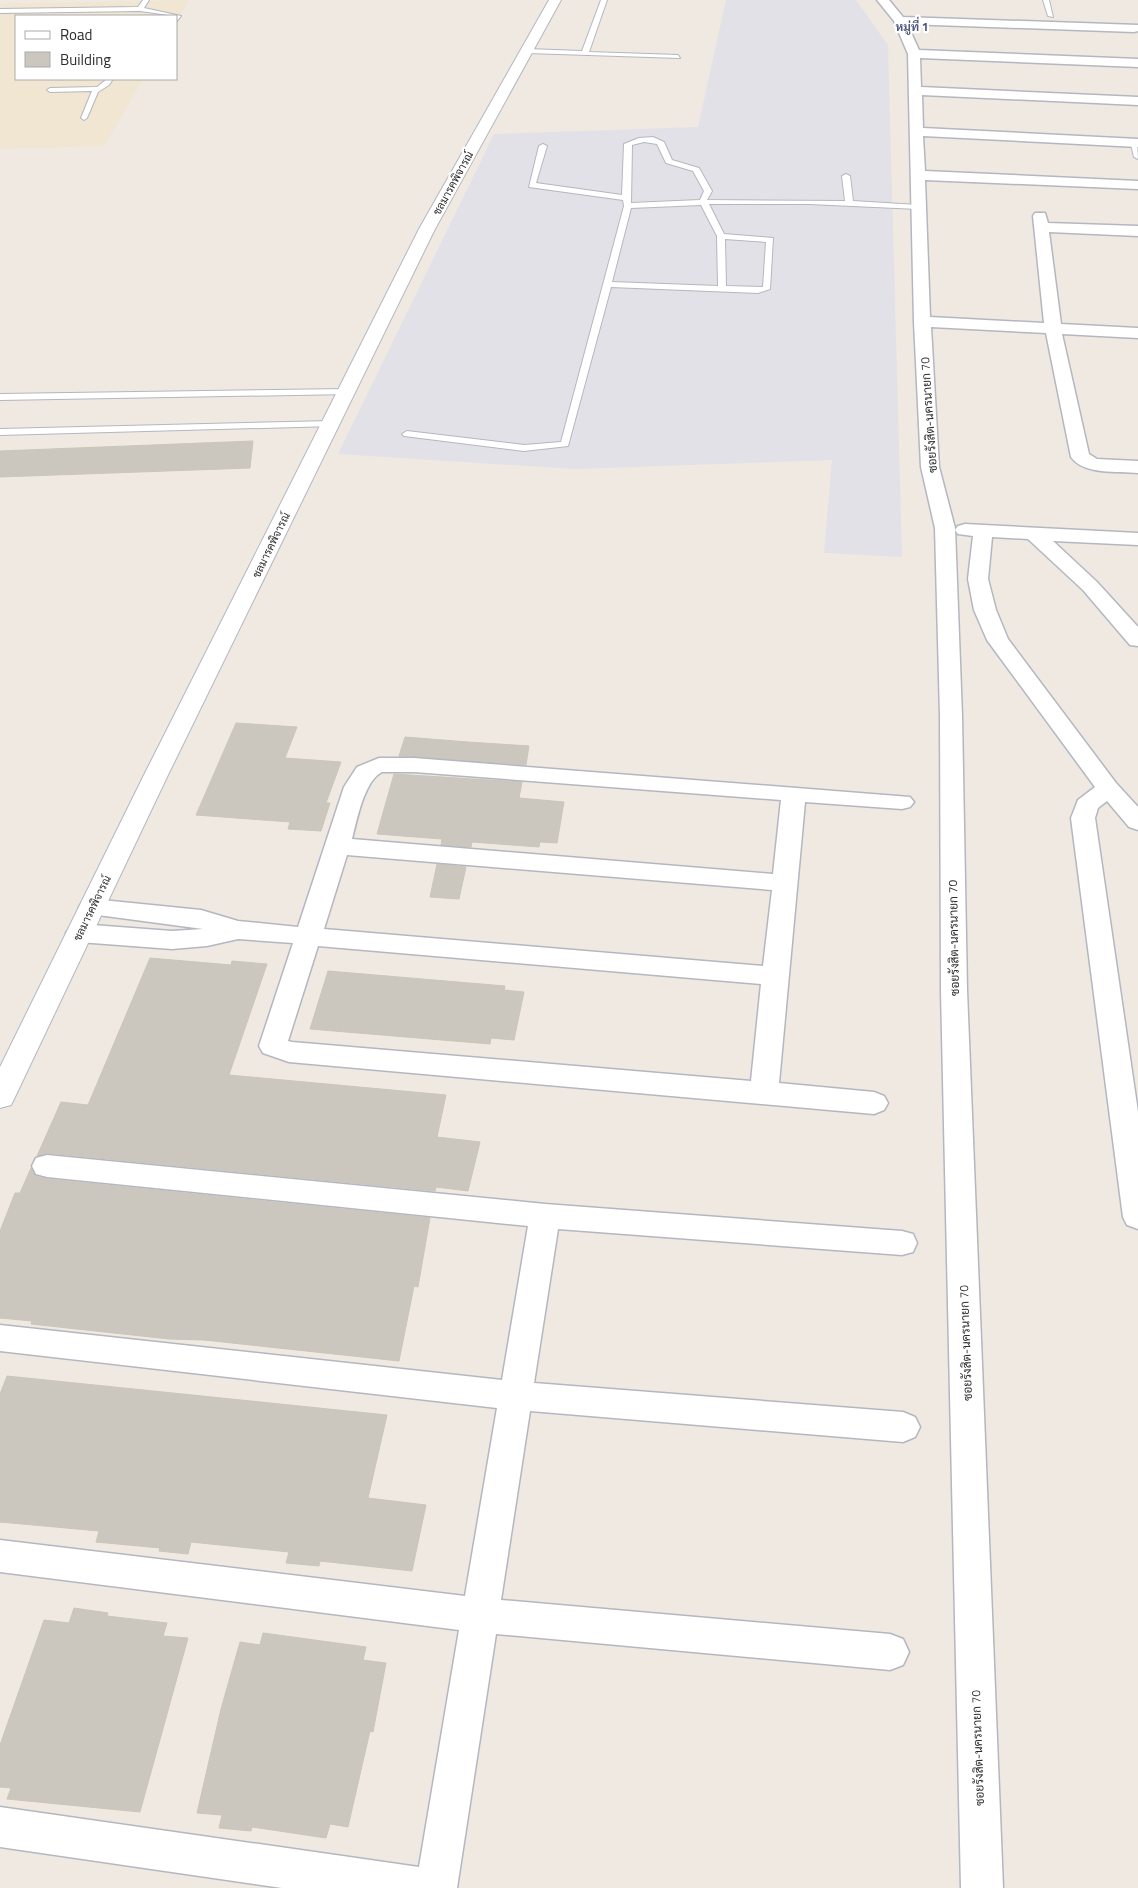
<svg xmlns="http://www.w3.org/2000/svg" width="1138" height="1888" font-family="'Titillium Web',Sarabun,sans-serif">
	<style>
		.industrial { fill: #e3e1e8 }
		.education { fill: #f0e6d1 }
		.building { fill: #cbc7bf; stroke: #cbc5ba }
		.lines { fill: none; stroke-linecap: round; stroke-linejoin: round }
		.service-casing { stroke: #b4b7c1; stroke-width: 2 }
		.minor-casing { stroke: #b4b7c1; stroke-width: 3 }
		.tertiary-casing { stroke: #b4b7c1; stroke-width: 2 }
		.service { fill: #fff; fill-rule: evenodd }
		.minor { fill: #fff; fill-rule: evenodd }
		.tertiary { fill: #fff; fill-rule: evenodd }
		.labels { text-anchor: middle; stroke-width: 4.5; stroke-linejoin: round; paint-order: stroke }
		.far-street-label { font-size: 11px; fill: #2e2e2e; stroke: #fff }
		.far-quarter-label { font-size: 12px; font-weight: bold; fill: #4d5680; stroke: #fff }
		.street-label { font-size: 12px; fill: #2e2e2e; stroke: #fff }
	</style>
	<rect width="100%" height="100%" fill="#efe9e1"/>
	<path class="industrial" d="M726,0H856L888,45L902,557L824,553L832,460L575,469L338,454L494,134L698,127Z"/>
	<path class="education" d="M189,0L176,22V16H16V79H143L104,146L0,149V4Z"/>
	<g class="building">
		<path d="M253,441L250,468L0,477V451Z"/>
		<path d="M236,723L297,727L285,758L341,762L326,803H330L321,831L288,829L290,822L196,815Z"/>
		<path d="M405,737L468,742L529,746L526,765L399,756Z"/>
		<path d="M394,774L522,782L519,798L564,802L557,843L540,842L539,847L472,842L471,847L441,845L442,839L377,834Z"/>
		<path d="M437,864L466,867L459,899L430,897Z"/>
		<path d="M150,958L231,965L232,961L267,964L229,1075L446,1095L437,1137L480,1142L468,1191L436,1187L435,1191L47,1153L37,1156L61,1102L88,1105Z"/>
		<path d="M328,971L505,986L504,990L524,992L514,1040L491,1038L490,1044L310,1029Z"/>
		<path d="M31,1168L36,1176L47,1179L430,1218L418,1287L414,1286L399,1361L204,1340L169,1339L31,1324L32,1321L0,1318V1231L15,1193H20Z"/>
		<path d="M7,1376L387,1415L368,1498L426,1505L412,1571L320,1561L319,1566L286,1563L289,1552L191,1542L188,1554L159,1551L160,1548L96,1542L99,1531L0,1522V1394Z"/>
		<path d="M74,1608L108,1613L107,1616L167,1623L163,1636L188,1638L140,1812L7,1799L11,1788L0,1787V1745L44,1620L69,1623Z"/>
		<path d="M263,1633L366,1647L363,1660L386,1663L373,1732L370,1731L348,1827L330,1824L326,1838L252,1827L251,1831L219,1828L222,1815L197,1813L221,1709L240,1642L260,1645Z"/>
	</g>
	<g class="lines">
		<defs>
			<g id="service">
				<path d="M143,0H149L144,8L181,16L176,22V16L140,11L0,13V9L138,7Z"/>
				<path d="M601,0H607L589,52L678,55L680,58L527,53L524,51L527,49L582,51Z"/>
				<path d="M1043,0H1049L1053,17L1048,16Z"/>
				<path d="M107,79H113L109,85L98,92L87,118L84,120L81,118L92,91L50,92L47,90L50,88L97,87Z"/>
				<path d="M653,137L664,142L672,160L699,168L712,191L707,200L845,201L842,176L846,174L850,176L853,201L918,205L922,207L918,209L809,204H709L724,234L773,238L770,289L758,293L611,287L568,446L524,451L404,436L402,434L407,431L524,445L561,442L624,206L623,200L529,187L539,146L543,144L547,146L536,183L622,195L624,144L639,138ZM644,142L657,144L666,163L693,171L704,191L700,200L631,203L632,145ZM701,205L717,236L718,286L612,282L631,208ZM725,239L766,242L763,287L726,286Z"/>
				<path d="M1130,140L1137,142L1138,159L1134,157Z"/>
				<path d="M347,389L350,390V394L0,400V394Z"/>
				<path d="M331,421L336,424L334,426L0,435V429Z"/>
			</g>
			<g id="minor">
				<path d="M877,0H889L903,17L1138,25V31L1134,32L907,24L919,50L1138,59V67L920,58L921,87L1138,97V105L922,95L923,128L1138,139V147L923,136L925,171L1138,181V189L925,180L930,317L1044,323L1033,216L1035,213H1045L1048,223L1138,226V236L1049,232L1061,324L1138,328V338L1062,334L1089,454L1097,459L1138,461V473C1118,471 1083,475 1071,457L1046,333L931,327L939,467L955,528L962,716L967,990L1003,1888H961L941,990L940,716L935,528L921,467L914,322L908,54L894,21Z"/>
				<path d="M965,524L1138,533V545L1053,541L1097,582L1138,627V646L1130,645L1083,590L1028,539L992,537L988,579L996,610L1008,639L1116,783L1138,807V830L1129,827L1107,801L1098,808L1095,818L1138,1112V1229L1127,1225L1123,1217L1071,818L1078,800L1095,787L987,640L974,610L968,579L973,536L958,534L955,530L958,526Z"/>
				<path d="M379,758H414L910,797L914,802L910,807L902,809L805,802L779,1083L874,1092L884,1096L888,1103L884,1110L874,1114L289,1062L263,1053L259,1046L293,943L238,939L207,946L172,949L79,942L70,939L66,933L70,927L79,924L172,931L203,929L83,913L79,907L83,901L92,899L201,910L238,921L298,927L344,787L357,767ZM382,772H414L781,800L773,874L352,839C357,820 364,781 382,772ZM347,855L772,890L763,966L324,929ZM318,946L761,984L751,1081L292,1042L288,1041Z"/>
				<path d="M47,1155L545,1204L902,1231L913,1234L917,1243L913,1252L902,1255L558,1229L534,1383L903,1412L915,1417L920,1427L915,1437L903,1442L530,1411L501,1600L890,1634L903,1639L909,1652L903,1665L890,1670L496,1634L457,1888H282L0,1847V1807L419,1867L459,1630L0,1572V1540L465,1596L497,1408L0,1351V1325L502,1380L528,1226L47,1177L36,1174L32,1166L36,1158Z"/>
			</g>
			<path id="tertiary" d="M549,0H561L435,229L167,777L15,1097L11,1105L0,1108V1067L143,777L419,229Z"/>
		</defs>
		<use href="#service" class="service-casing"/>
		<use href="#minor" class="minor-casing"/>
		<use href="#tertiary" class="tertiary-casing"/>
		<use href="#service" class="service"/>
		<use href="#minor" class="minor"/>
		<use href="#tertiary" class="tertiary"/>
	</g>
	<g class="labels">
		<g class="far-street-label">
			<text transform="translate(453 183) rotate(-61)" y="4">ชลมารคพิจารณ์</text>
			<text transform="translate(271 545) rotate(-64)" y="4">ชลมารคพิจารณ์</text>
			<text transform="translate(92 908) rotate(-64)" y="4">ชลมารคพิจารณ์</text>
		</g>
		<g class="far-quarter-label">
			<text x="912" y="31">หมู่ที่ 1</text>
		</g>
		<g class="street-label">
			<text transform="translate(929 415) rotate(-94)" y="4">ซอยรังสิต-นครนายก 70</text>
			<text transform="translate(954 938) rotate(-91)" y="4">ซอยรังสิต-นครนายก 70</text>
			<text transform="translate(966 1343) rotate(-92)" y="4">ซอยรังสิต-นครนายก 70</text>
			<text transform="translate(978 1748) rotate(-92)" y="4">ซอยรังสิต-นครนายก 70</text>
		</g>
	</g>
	<rect x="15" y="15" width="162" height="65" fill="#ffffff" stroke="#ababab"/>
	<rect x="25" y="31" width="25" height="8" fill="#ffffff" stroke="#ababab"/>
	<text x="60" y="40" font-size="15" fill="#2e2e2e">Road</text>
	<rect x="25" y="52" width="25" height="15" fill="#cbc7bf" stroke="#ababab"/>
	<text x="60" y="65" font-size="15" fill="#2e2e2e">Building</text>
</svg>
